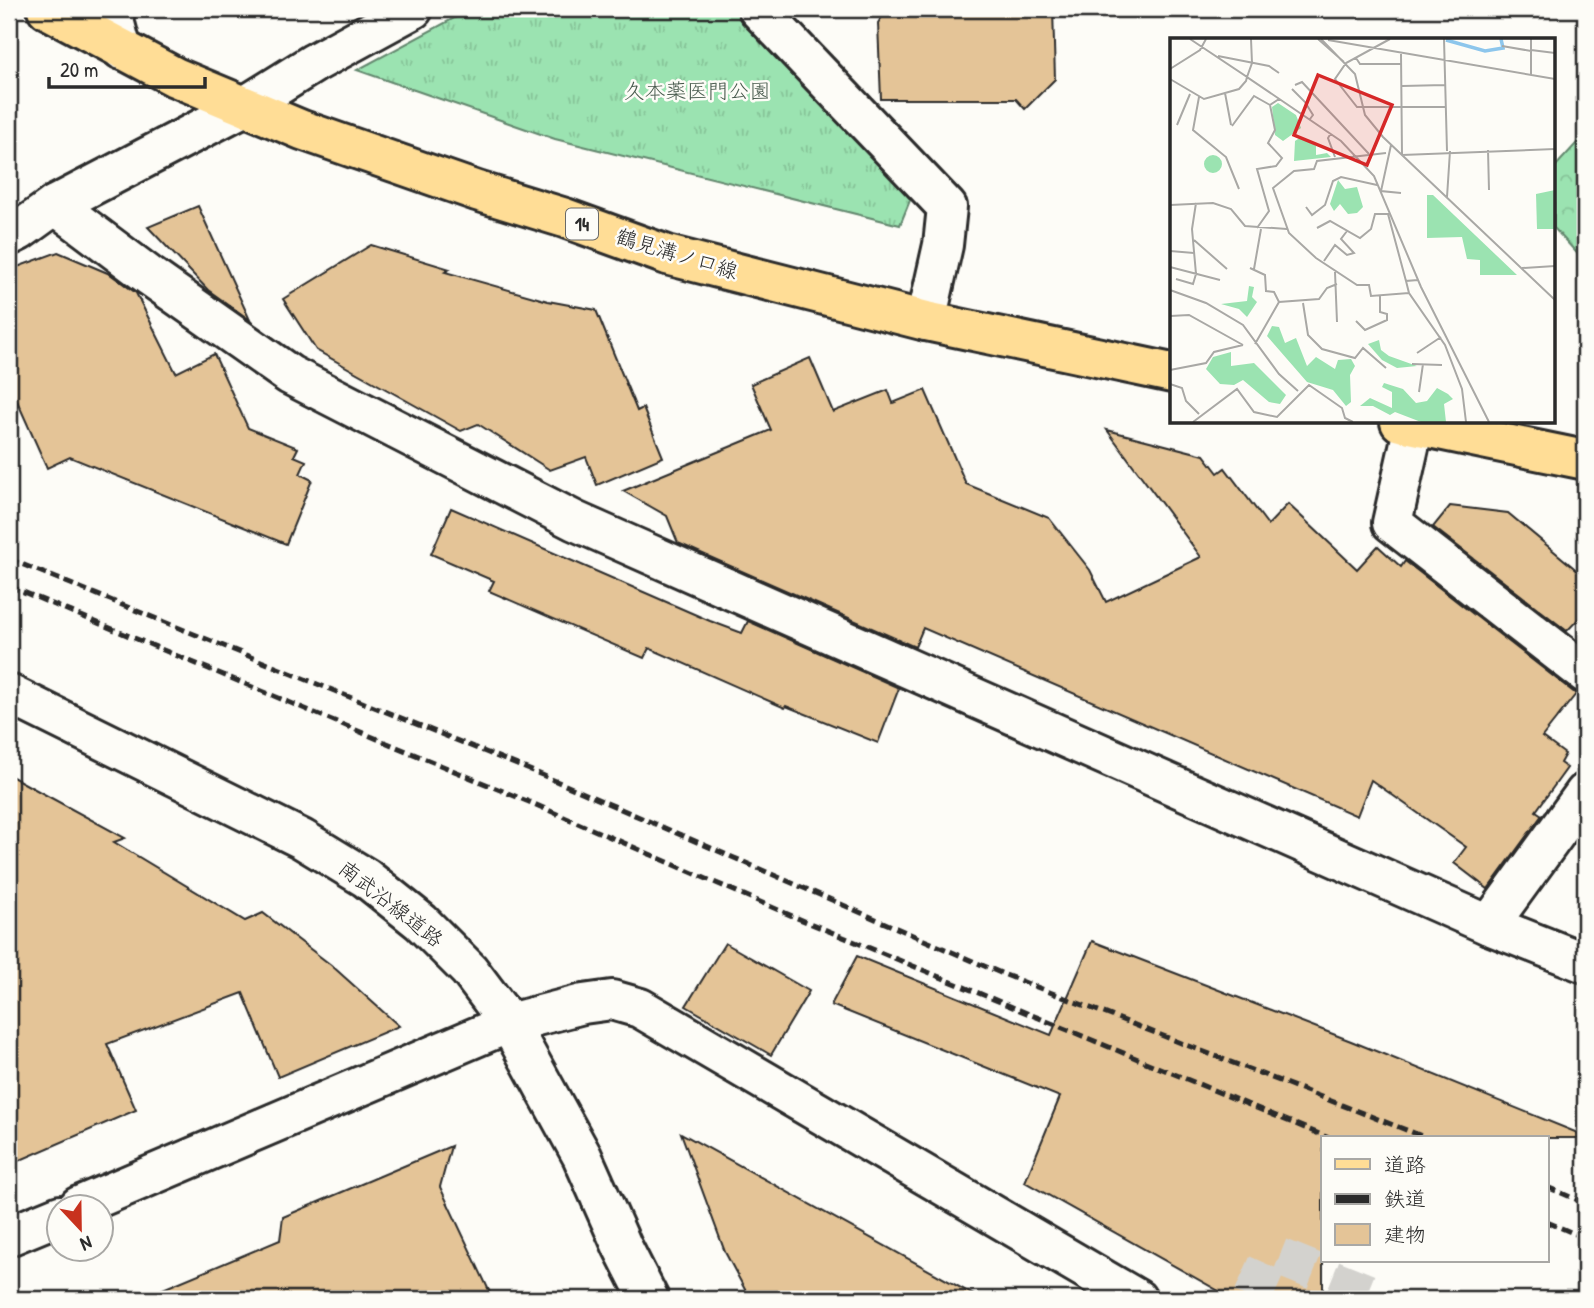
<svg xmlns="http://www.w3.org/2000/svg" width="1594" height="1308" font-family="'Patrick Hand','Klee One',sans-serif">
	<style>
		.grass { fill: url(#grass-tufts); stroke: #63876e; stroke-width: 2 }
		.forest { fill: url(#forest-crowns); stroke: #63876e; stroke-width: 2 }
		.building { fill: #e4c497; stroke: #2b2b2b; stroke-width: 2 }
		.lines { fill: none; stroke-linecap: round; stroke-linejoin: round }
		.street-tunnel { stroke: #d3d2ce; stroke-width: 38; stroke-dasharray: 38 19; stroke-linecap: butt }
		.street-casing { stroke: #2b2b2b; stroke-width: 44 }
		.secondary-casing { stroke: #2b2b2b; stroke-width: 44 }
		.primary-casing { stroke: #2b2b2b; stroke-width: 44 }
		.street { stroke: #fdfcf7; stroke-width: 38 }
		.secondary { stroke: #fdfcf7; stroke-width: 38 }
		.primary { stroke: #ffdd96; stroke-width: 38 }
		.rail { stroke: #2b2b2b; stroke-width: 5; stroke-dasharray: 10 5; stroke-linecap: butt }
		.labels { text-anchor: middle; stroke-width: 5; stroke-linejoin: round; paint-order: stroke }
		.shield { fill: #fdfcf7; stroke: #6a6a68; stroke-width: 2 }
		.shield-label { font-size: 19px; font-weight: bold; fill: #2b2b2b }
		.park-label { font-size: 21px; fill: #47594c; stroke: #fdfcf7 }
		.street-label { font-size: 21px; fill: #2b2b2b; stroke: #fdfcf7 }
		.inset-river { fill: none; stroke: #8dc6ec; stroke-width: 3.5 }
		.inset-road { fill: none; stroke: #a9a8a5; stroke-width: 2 }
		.view { fill: #d62828; fill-opacity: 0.15; stroke: #d62828; stroke-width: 3.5 }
		.inset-edge { fill: none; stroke: #2b2b2b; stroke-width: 3.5 }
	</style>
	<defs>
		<pattern id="grass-tufts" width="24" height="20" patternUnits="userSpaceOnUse" patternTransform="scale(1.75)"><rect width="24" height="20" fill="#9be3b1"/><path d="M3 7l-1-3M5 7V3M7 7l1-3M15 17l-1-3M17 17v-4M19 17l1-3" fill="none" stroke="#86c398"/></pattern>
		<pattern id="forest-crowns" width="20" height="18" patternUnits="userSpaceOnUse" patternTransform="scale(1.75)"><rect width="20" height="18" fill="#9be3b1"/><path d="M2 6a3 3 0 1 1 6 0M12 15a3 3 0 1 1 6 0" fill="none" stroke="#86c398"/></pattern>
	</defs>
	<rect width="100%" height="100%" fill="#fdfcf7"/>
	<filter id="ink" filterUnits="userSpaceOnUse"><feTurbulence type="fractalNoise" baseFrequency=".0143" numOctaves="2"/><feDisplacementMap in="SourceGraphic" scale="14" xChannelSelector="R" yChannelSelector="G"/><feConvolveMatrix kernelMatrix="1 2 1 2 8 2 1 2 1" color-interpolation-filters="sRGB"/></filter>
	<g filter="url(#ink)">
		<path class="grass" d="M471,9H732L915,188L900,225L555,139L357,70Z"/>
		<path class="forest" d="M1585,134V262L1554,228V168Z"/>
		<g class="building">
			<path d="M887,9H1053L1055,79L1025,109L1016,99H881L878,23Z"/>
			<path d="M198,206L250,320L208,290L148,227Z"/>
			<path d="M371,245L450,269L445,272L548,301L596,310L637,411L643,408L663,457L597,485L586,457L550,470L478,424L461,431L316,350L283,299Z"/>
			<path d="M58,252L110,274L136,293L176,373L214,354L248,428L298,448L294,456L306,461L300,474L312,480L286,544L70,457L47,468L9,383V270Z"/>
			<path d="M810,358L833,412L888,390L893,403L925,390L966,484L1049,518L1090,570L1106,602L1201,557L1107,430L1204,455L1218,473L1225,468L1268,525L1288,504L1357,569L1378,546L1401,567L1405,561L1576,694L1542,737L1565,754L1560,763L1567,768L1536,811L1542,815L1488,889L1454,863L1466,847L1371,780L1357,816L923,628L915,647L678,543L667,516L623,491L771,430L751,384Z"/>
			<path d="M1450,506L1508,513L1585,577V612L1567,631L1433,527Z"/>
			<path d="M451,508L710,621L742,633L748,621L899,688L878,743L786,706L785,708L649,648L644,658L489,591L494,581L431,554Z"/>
			<path d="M9,775L125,838L114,842L245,921L263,913L331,965L399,1026L278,1077L243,993L107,1044L136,1110L9,1165Z"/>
			<path d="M1092,941L1351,1041L1585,1136V1138H1323V1299H1233L1025,1182L1060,1097L831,1005L857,956L1051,1035Z"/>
			<path d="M725,943L809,991L771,1055L686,1006Z"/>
			<path d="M681,1133L981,1299H750L725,1252Z"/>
			<path d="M451,1146L440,1187L493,1299H139L280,1240L283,1217Z"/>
		</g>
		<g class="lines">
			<path class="street-tunnel" d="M1252,1299L1272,1254L1383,1299"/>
			<defs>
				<g id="street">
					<path d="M111,9L122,50"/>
					<path d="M758,9L947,207L943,245L926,321"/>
					<path d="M55,205L151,277L290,375L575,521L1489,925L1585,963"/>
					<path d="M9,236L19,231L55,205L245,106L314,63L413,9"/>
					<path d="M1414,425L1392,523L1585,673"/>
					<path d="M1489,925L1585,793"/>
					<path d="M79,1206L509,1023L583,1004L612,1000L640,1008L1137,1299"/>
					<path d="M9,1236L60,1215"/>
				</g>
				<path id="secondary" d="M9,694L302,839L366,878L421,922L469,970L509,1023L582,1156L622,1246L649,1299"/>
				<g id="primary">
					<path d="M47,9L175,77L302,130L477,191L565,218L667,255L926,321L1172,373"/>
					<path d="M1400,422L1585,460"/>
				</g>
			</defs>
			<use href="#street" class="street-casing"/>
			<use href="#secondary" class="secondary-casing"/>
			<use href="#primary" class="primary-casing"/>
			<use href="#street" class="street"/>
			<use href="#secondary" class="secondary"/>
			<use href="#primary" class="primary"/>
			<g class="rail">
				<path d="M9,559L542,775L1003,974L1427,1138"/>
				<path d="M9,586L534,804L790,915L1329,1138"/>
				<path d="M1547,1187L1585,1203"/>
				<path d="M1547,1222L1585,1238"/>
			</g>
		</g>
	</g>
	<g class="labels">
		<rect class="shield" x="566" y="208.5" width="32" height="31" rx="5"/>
		<g class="shield-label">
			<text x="582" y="231">14</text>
		</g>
		<g class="park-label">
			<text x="697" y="98">久本薬医門公園</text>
		</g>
		<g class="street-label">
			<text transform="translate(677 254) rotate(17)" y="7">鶴見溝ノ口線</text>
			<text transform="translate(391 904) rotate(38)" y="7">南武沿線道路</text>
		</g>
	</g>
	<g transform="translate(1170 38)">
		<rect width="385" height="385" fill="#fdfcf7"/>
		<path d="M385,152V191H367L366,156Z" fill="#9be3b1"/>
		<path d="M108,65L126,77L131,90L113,103L105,97L102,69ZM131,99L146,108V117L157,115L161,119L124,123L125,103ZM34 126a9 9 0 1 1 18 0a9 9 0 1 1-18 0ZM168,142L175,151L187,149L193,169L187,175L178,176L170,166L164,173L160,166ZM79,248L84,249L82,259L87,264L77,279L69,271L51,266L77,263ZM102,288L109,289L115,305L126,300L137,328L146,319L165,331L168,322L181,321L185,328L180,337L181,364L176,368L163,352L137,344L97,298ZM209,302L211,312L219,318L247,328L227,330L212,322L198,306ZM61,314V328L84,325L116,357L110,366L99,364L73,342L64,347L50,346L36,331L43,319ZM214,345L233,351L246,365L257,363L267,350L278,356L283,361L274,366L276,384H251L225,374L220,377L203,368H190L200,360L222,370V354L212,349Z" fill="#9be3b1"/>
		<path d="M257,157H263L347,237H310V222L297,221L292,199L257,200Z" fill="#9be3b1"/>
		<path class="inset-river" d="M276,2L315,13L333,10L331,1"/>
		<path class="inset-road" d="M81,1L82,25L77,39L171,103L204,138L251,249L319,384M148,1L174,24M151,1L185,36L195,77L213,99L385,262M220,1L176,25L165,41L187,69H276M274,1L277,113M158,2L385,41M332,8L361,13M361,12L385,15M231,16L232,117M48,18L99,28L109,35M186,20L190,26H231M0,31L30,12L36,1M361,37V1M0,41L34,61L69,51L76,43L77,39L20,1M125,47L132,44L199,116M232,48L275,47M122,51L135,64L143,77L140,81M55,55L61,87M29,59L23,92L56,119L69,151M7,87L20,56M62,88L84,58L100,67M161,95L158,100L165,119M221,107L211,153L231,155M318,112L319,152M216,115L147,123L144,131L124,133L103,150L119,195L146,220L187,247H199L201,258L239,255M232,117L385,111M277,159L280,113M0,167L43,165L61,171L75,188L117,191M136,169L142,177L155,167L163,143L171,139L207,147M218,176L236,243M87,190L99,173L87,131L106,128L112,120L98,105L105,92L100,67L109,61M147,190L160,183L190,200L201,191L205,176H219M24,202L57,231M0,213L24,215M154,223L165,207L177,217L184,215L171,201L177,193M0,229L50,242M80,230L95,237L96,253L104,254L109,264M352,230L385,228M84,231L91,191M165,234L167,284M6,241L23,246L26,236L22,191L26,165M248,242L236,243L239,255L275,307L292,351L296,384M0,252L36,265L73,287L109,336L128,353M133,265L138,297L152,311L185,320L193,310L216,330M0,278L19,277L73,307M186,283L195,292L217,282V276L210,274V258M85,306L109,264L149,261L157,250L167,246M247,315L271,299M242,326L272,327M0,332L36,325L44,314L73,307M0,346L12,350L16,363L29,376M249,354L253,326M23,384L67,351L84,374L107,379L139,347L172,370L175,380L183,384"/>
		<path class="view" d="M148,37L222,67L197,127L124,97Z"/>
		<rect width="385" height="385" class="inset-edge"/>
	</g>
	<rect width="1594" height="1308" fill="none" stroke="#fdfcf7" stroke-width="35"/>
	<rect x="18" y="18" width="1559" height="1273" fill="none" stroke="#2b2b2b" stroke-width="2.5" filter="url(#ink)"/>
	<rect x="1321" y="1136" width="228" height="126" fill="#fdfcf7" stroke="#a9a8a5" stroke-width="2"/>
	<rect x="1335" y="1159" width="35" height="10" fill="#ffdd96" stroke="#a9a8a5" stroke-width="2"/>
	<text x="1384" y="1172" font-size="21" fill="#2b2b2b">道路</text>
	<rect x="1335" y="1194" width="35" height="10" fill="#2b2b2b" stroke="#a9a8a5" stroke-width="2"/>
	<text x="1384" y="1206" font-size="21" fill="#2b2b2b">鉄道</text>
	<rect x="1335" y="1224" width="35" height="21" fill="#e4c497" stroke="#a9a8a5" stroke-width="2"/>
	<text x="1384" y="1242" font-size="21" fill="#2b2b2b">建物</text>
	<g transform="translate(80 1228) rotate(158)"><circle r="33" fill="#fdfcf7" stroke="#a9a8a5" stroke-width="2"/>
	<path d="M0-5L12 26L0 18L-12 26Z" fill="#c8321e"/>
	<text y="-10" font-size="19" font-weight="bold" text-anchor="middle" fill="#2b2b2b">N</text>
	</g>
	<path d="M49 77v10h156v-10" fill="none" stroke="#2b2b2b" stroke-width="3.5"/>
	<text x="60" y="77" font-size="21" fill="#2b2b2b" stroke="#fdfcf7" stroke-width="5" paint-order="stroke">20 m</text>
</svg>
